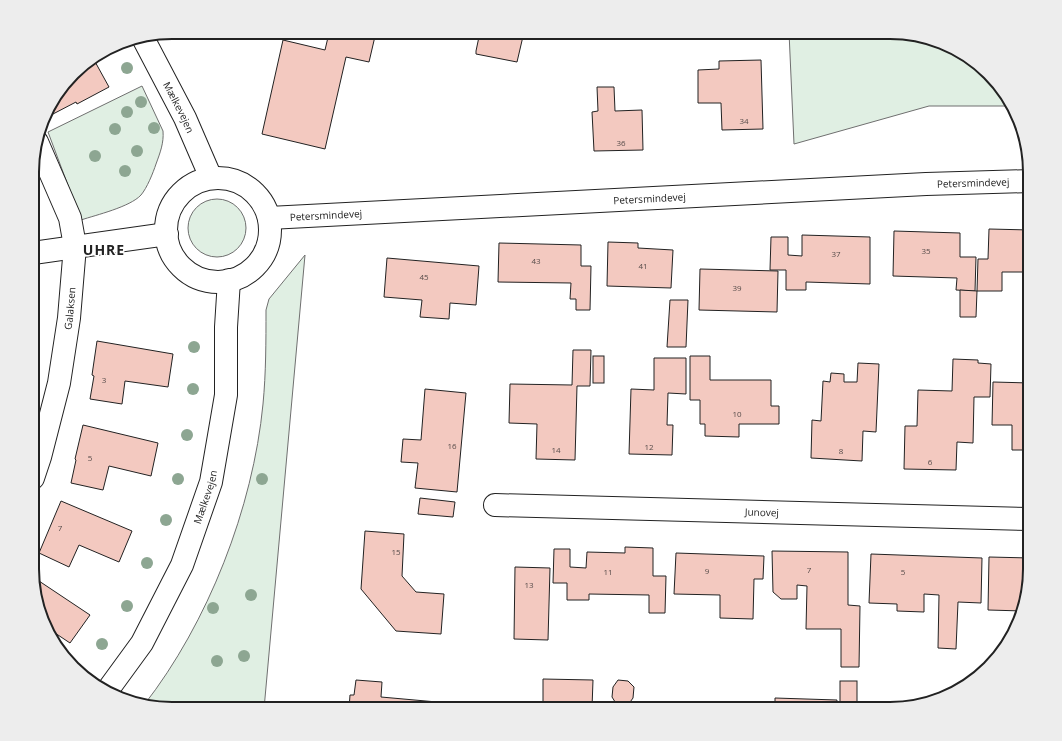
<svg xmlns="http://www.w3.org/2000/svg" width="1062" height="741" font-family="'Open Sans',sans-serif">
	<style>
		.green { fill: #e0efe3; stroke: #6f6f6f }
		.building { fill: #f3c9c0; stroke: #222 }
		.lines { fill: none; stroke-linecap: round; stroke-linejoin: round }
		.minor-casing { stroke: #222; stroke-width: 24 }
		.tertiary-casing { stroke: #222; stroke-width: 24 }
		.minor { stroke: #fff; stroke-width: 22 }
		.tertiary { stroke: #fff; stroke-width: 22 }
		.tree { fill: #8da692 }
		.labels { text-anchor: middle; stroke-width: 3; stroke-linejoin: round; paint-order: stroke }
		.number-label { font-size: 8px; fill: #564c4a }
		.street-label { font-size: 10px; fill: #222; stroke: #fff }
		.district-label { font-size: 14px; font-weight: bold; letter-spacing: 1px; fill: #222; stroke: #fff }
		.rim { fill: none; stroke: #222; stroke-width: 2 }
	</style>
	<rect width="100%" height="100%" fill="#fff"/>
	<g class="green">
		<path d="M789,32H899L935,39L975,61L1011,102L1013,106H929L794,144Z"/>
		<path d="M142,86L163,131C164,143 160,153 156,164C153,173 147,188 141,195C130,207 96,215 81,220L48,132Z"/>
		<circle cx="217" cy="228" r="29"/>
		<path d="M305,255L264,709H163L144,705C208,623 253,508 263,404C266,373 266,341 266,310L269,299Z"/>
	</g>
	<g class="building">
		<path d="M323,32H376L369,62L346,57L325,149L262,134L283,40L325,50L329,33Z"/>
		<path d="M480,32H524L517,62L476,54V51Z"/>
		<path d="M93,58L109,87L77,104L76,102L53,114L49,106L79,67Z"/>
		<path d="M761,60L763,129L722,130L721,103H698V70L719,69V61Z"/>
		<path d="M597,87H614L615,111L642,110L643,150L594,151L592,112L598,111Z"/>
		<path d="M989,229L1030,230V293H1024L1025,272H1002V291H977L978,259H988Z"/>
		<path d="M894,231L960,233V257H976L975,291L956,290L957,278L893,276Z"/>
		<path d="M802,235L870,237V284L806,282V290H786V270H770L771,237H788V255L802,256Z"/>
		<path d="M608,242L638,243V248L673,250L671,288L607,286Z"/>
		<path d="M499,243L581,245V266H591L590,310H576V299H570L571,283L498,282Z"/>
		<path d="M387,258L479,266L476,305L450,303L449,319L420,317L422,300L384,297Z"/>
		<path d="M700,269L778,271L777,312L699,310Z"/>
		<path d="M960,290L977,291L976,317H960Z"/>
		<path d="M670,300H688L686,347H667Z"/>
		<path d="M97,341L173,354L168,387L125,381L122,404L90,399L94,376L92,375Z"/>
		<path d="M573,350H591L590,386H577L575,460L536,459L537,424L509,423L510,384L572,385Z"/>
		<rect x="593" y="356" width="11" height="27"/>
		<path d="M690,356H710V380H771V406H779V424H739V437L705,436V424H700V400H690Z"/>
		<path d="M654,358H686V394L668,393L667,425H673L672,455L629,454L631,389L654,390Z"/>
		<path d="M953,359L978,360V363L991,364L990,397H974L973,443L957,442L956,470L904,469L905,426H917L918,390L952,391Z"/>
		<path d="M858,363L879,364L876,432L863,431L862,461L811,458L812,420L821,421L823,381L830,382L831,373L844,374V382H857Z"/>
		<path d="M993,382L1030,383V450H1012V425H992Z"/>
		<path d="M425,389L466,393L457,492L415,488L418,463L401,462L403,439L421,440Z"/>
		<path d="M83,425L158,443L151,476L109,466L103,490L71,483L76,460L75,459Z"/>
		<path d="M420,498L455,502L453,517L418,514Z"/>
		<path d="M61,501L132,531L119,562L79,545L69,567L39,553Z"/>
		<path d="M365,531L404,534L402,576L416,592L444,594L441,634L396,631L361,589Z"/>
		<path d="M625,547L653,548V576H666L665,613H649V595L589,594V600H567V583H553L554,549H570V567L586,568L587,552L625,553Z"/>
		<path d="M772,551L848,552V605L860,606L859,667H841V629H806L807,586L797,585V599H781L773,592Z"/>
		<path d="M676,553L764,556L763,579H754L753,619L720,618V595L674,594Z"/>
		<path d="M871,554L982,558L981,603L958,602L956,649L938,648L939,595L924,594V612L897,611V604L869,603Z"/>
		<path d="M989,557L1030,558V578L1023,611L988,610Z"/>
		<path d="M515,567L550,568L548,640L514,639Z"/>
		<path d="M33,577L90,615L70,643L46,627L33,587Z"/>
		<path d="M543,679L593,680L592,708L618,709H543Z"/>
		<path d="M356,680L382,682L381,697L437,702L436,709H349L350,695H354Z"/>
		<path d="M618,680L628,681L634,687L633,698L628,705H617L612,697L613,687Z"/>
		<rect x="840" y="681" width="17" height="28"/>
		<path d="M775,698L837,700L836,709H775Z"/>
	</g>
	<g class="lines">
		<defs>
			<g id="minor">
				<path d="M33,253L167,234"/>
				<path id="s1" d="M33,478L40,457L59,383L69,318L75,246L70,218L37,142"/>
				<path id="s2" d="M495,505L1030,519"/>
			</g>
			<g id="tertiary">
				<path id="s3" d="M143,38L185,118L211,178"/>
				<circle cx="218" cy="230" r="52"/>
				<path id="s4" d="M269,218L926,184L1030,181"/>
				<path id="s5" d="M107,691L142,643L182,565L211,482L226,395V327L229,280"/>
			</g>
		</defs>
		<use href="#minor" class="minor-casing"/>
		<use href="#tertiary" class="tertiary-casing"/>
		<use href="#minor" class="minor"/>
		<use href="#tertiary" class="tertiary"/>
	</g>
	<g class="tree">
		<circle cx="127" cy="68" r="6"/>
		<circle cx="141" cy="102" r="6"/>
		<circle cx="127" cy="112" r="6"/>
		<circle cx="154" cy="128" r="6"/>
		<circle cx="115" cy="129" r="6"/>
		<circle cx="137" cy="151" r="6"/>
		<circle cx="95" cy="156" r="6"/>
		<circle cx="125" cy="171" r="6"/>
		<circle cx="194" cy="347" r="6"/>
		<circle cx="193" cy="389" r="6"/>
		<circle cx="187" cy="435" r="6"/>
		<circle cx="178" cy="479" r="6"/>
		<circle cx="262" cy="479" r="6"/>
		<circle cx="166" cy="520" r="6"/>
		<circle cx="147" cy="563" r="6"/>
		<circle cx="251" cy="595" r="6"/>
		<circle cx="127" cy="606" r="6"/>
		<circle cx="213" cy="608" r="6"/>
		<circle cx="102" cy="644" r="6"/>
		<circle cx="244" cy="656" r="6"/>
		<circle cx="217" cy="661" r="6"/>
	</g>
	<g class="labels">
		<g class="number-label">
			<text x="744" y="124">34</text>
			<text x="621" y="146">36</text>
			<text x="926" y="254">35</text>
			<text x="836" y="257">37</text>
			<text x="536" y="264">43</text>
			<text x="643" y="269">41</text>
			<text x="424" y="280">45</text>
			<text x="737" y="291">39</text>
			<text x="104" y="383">3</text>
			<text x="737" y="417">10</text>
			<text x="452" y="449">16</text>
			<text x="649" y="450">12</text>
			<text x="556" y="453">14</text>
			<text x="841" y="454">8</text>
			<text x="90" y="461">5</text>
			<text x="930" y="465">6</text>
			<text x="60" y="531">7</text>
			<text x="396" y="555">15</text>
			<text x="809" y="573">7</text>
			<text x="707" y="574">9</text>
			<text x="608" y="575">11</text>
			<text x="903" y="575">5</text>
			<text x="529" y="588">13</text>
		</g>
		<g class="street-label">
			<text dy="4" stroke="none"><textPath href="#s3" startOffset="78">Mælkevejen</textPath></text>
			<text dy="4" stroke="none"><textPath href="#s4" startOffset="705">Petersmindevej</textPath></text>
			<text dy="4" stroke="none"><textPath href="#s4" startOffset="381">Petersmindevej</textPath></text>
			<text dy="4" stroke="none"><textPath href="#s4" startOffset="57">Petersmindevej</textPath></text>
			<text dy="4" stroke="none"><textPath href="#s1" startOffset="174">Galaksen</textPath></text>
			<text dy="4" stroke="none"><textPath href="#s5" startOffset="219">Mælkevejen</textPath></text>
			<text dy="4" stroke="none"><textPath href="#s2" startOffset="267">Junovej</textPath></text>
		</g>
		<g class="district-label">
			<text x="104" y="255">UHRE</text>
		</g>
	</g>
	<path d="M0 0H1062V741H0ZM172 39H890A133 133 0 0 1 1023 172V569A133 133 0 0 1 890 702H172A133 133 0 0 1 39 569V172A133 133 0 0 1 172 39Z" fill="#ededed" fill-rule="evenodd"/>
	<path class="rim" d="M172 39H890A133 133 0 0 1 1023 172V569A133 133 0 0 1 890 702H172A133 133 0 0 1 39 569V172A133 133 0 0 1 172 39Z"/>
</svg>
